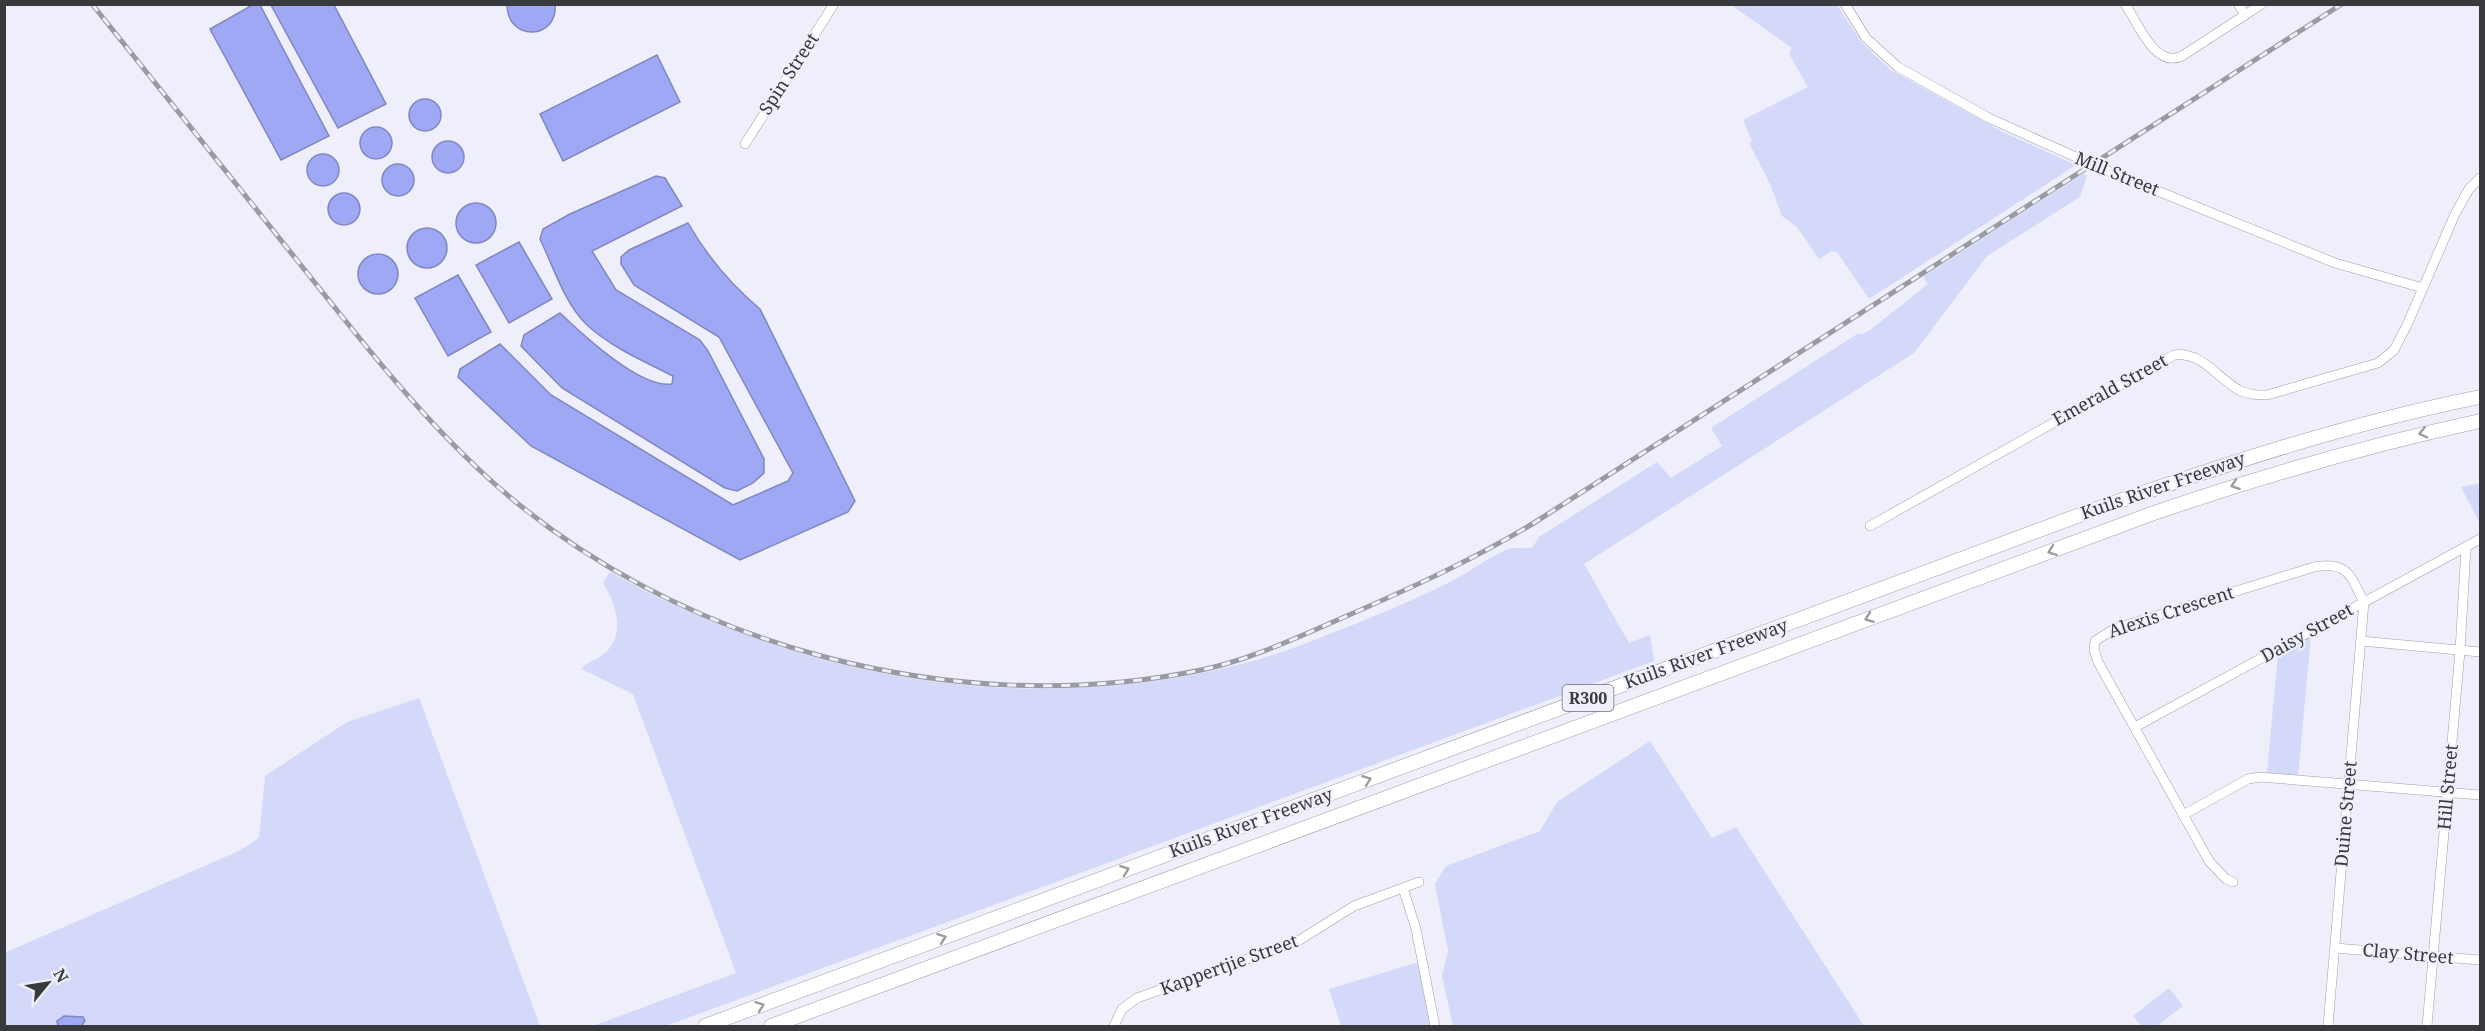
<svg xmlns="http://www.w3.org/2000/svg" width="2485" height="1031" font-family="'Noto Serif',serif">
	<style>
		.green { fill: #d4d9f9 }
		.water { fill: #9fa8f5; stroke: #8087be; stroke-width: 1.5 }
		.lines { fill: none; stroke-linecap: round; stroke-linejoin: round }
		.minor-casing { stroke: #9ea0a9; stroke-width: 10 }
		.highway-casing { stroke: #9ea0a9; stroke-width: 15 }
		.minor { stroke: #fff; stroke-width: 9 }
		.highway { stroke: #fff; stroke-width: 14 }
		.rail-casing { stroke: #999aa2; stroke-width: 5 }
		.rail { stroke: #eeeffa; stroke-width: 3; stroke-dasharray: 9; stroke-linecap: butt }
		.minor-bridge-casing { stroke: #9ea0a9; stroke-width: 10; stroke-linecap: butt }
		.minor-bridge { stroke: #fff; stroke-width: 9 }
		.oneway { stroke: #9c9c9e }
		.labels { text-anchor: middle; stroke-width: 4.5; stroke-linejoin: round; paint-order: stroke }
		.shield { fill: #eeeffa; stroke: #6f7076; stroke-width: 1.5 }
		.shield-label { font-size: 16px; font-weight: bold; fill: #393a3e }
		.street-label { font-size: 18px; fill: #393a3e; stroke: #eeeffa }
	</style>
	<rect width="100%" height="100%" fill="#eeeffa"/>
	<g class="green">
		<path d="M1731,5H1837L1862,43L1891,70L2003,132L2076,165L1869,299L1837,252L1831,251L1819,259L1797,227L1782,216L1770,184L1749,143L1752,141L1743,120L1808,87L1789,54L1792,48Z"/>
		<path d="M2083,174L2087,176L2080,197L1987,256L1914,353L1584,564L1629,643L1650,635L1654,661L666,1026H593L736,973L633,694L581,669C587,662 595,661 601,656C628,638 616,605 603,582L610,572C777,666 967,708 1159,680C1209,673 1262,661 1309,642C1356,624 1404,605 1448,583C1468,573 1487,558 1508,549C1514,547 1524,548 1532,548L1539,537L1657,462L1671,478L1722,446L1711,428L1857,334H1863L1870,330L1928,284L1923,277Z"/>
		<path d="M2480,483V524L2461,487Z"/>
		<path d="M2311,636L2298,776L2267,773L2278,654Z"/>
		<path d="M419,698L540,1026H81L85,1021L70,1016L57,1020L58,1026H5L4,953L239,851L259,838L265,776L347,722Z"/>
		<path d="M1650,741L1712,838L1736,827L1864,1026H1453L1442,976L1448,951L1435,884L1446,866L1540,831L1557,802Z"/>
		<path d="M1419,962L1431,1026H1341L1329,989Z"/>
		<path d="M2169,988L2183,1006L2157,1026H2142L2133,1016Z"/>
	</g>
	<g class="water">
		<path d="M254,4L260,5L329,136L281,160L210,29Z"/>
		<path d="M271,5H334L386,104L338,128Z"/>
		<path d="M507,5H555C558,39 508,43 507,5Z"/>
		<path d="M657,55L680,102L563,161L540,114Z"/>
		<circle cx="425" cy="115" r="16"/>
		<circle cx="376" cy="143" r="16"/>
		<circle cx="448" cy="157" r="16"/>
		<circle cx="323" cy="170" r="16"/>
		<circle cx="398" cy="180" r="16"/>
		<path d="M656,176L665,178L682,206L592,251L616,290L700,340L708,351L764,459V473L753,483L737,491L725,488L562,388L521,346L524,335L560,313C582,334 640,389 672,384L673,376C645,362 609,346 586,324C564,302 553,266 540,239L543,229L570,214Z"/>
		<circle cx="344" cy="209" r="16"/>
		<circle cx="476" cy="223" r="20"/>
		<path d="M688,223C707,256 730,284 760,309L855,501L848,512L740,560L531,446L458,377L460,369L500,344L551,395L733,505L788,481L793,473L719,337L634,285L621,264V257L629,250Z"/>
		<circle cx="427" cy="248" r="20"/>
		<path d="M519,242L552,299L509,323L476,265Z"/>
		<circle cx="378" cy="274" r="20"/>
		<path d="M458,275L491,332L448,356L415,298Z"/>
		<path d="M64,1016L83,1017L85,1021L81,1026H58L57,1021Z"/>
	</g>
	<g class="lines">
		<defs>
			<g id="minor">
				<path d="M1845,4L1866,38L1898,67L1989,118L2078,158"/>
				<path d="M2125,4C2138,23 2155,69 2182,56L2262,4"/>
				<path d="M2238,4L2245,15"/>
				<path d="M745,144L834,4"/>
				<path d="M2101,168L2335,263L2423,288"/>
				<path d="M1870,526L2174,355C2202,351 2218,379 2239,390C2248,395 2258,395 2267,395L2378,363L2394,350L2407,325L2455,214L2469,189L2480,178"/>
				<path d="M2361,641L2480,652"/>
				<path d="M2135,727L2480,539"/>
				<path d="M2183,815L2248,779L2260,777L2480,795"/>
				<path d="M2233,882L2226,879L2209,861L2098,662L2094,650L2095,641L2114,629L2314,567C2348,561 2350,575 2364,602L2328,1026"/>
				<path d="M1403,888L1416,929L1435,1026"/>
				<path d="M2335,948L2480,960"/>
				<path d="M1114,1026L1122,1009L1137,998L1298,941L1354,906L1419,882"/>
				<path d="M2427,1026L2460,651L2466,547"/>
			</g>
			<g id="highway">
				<path d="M705,1026L2096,509C2223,465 2349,423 2480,397"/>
				<path d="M771,1026L2154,513C2262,476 2369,445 2480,421"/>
			</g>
		</defs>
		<use href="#minor" class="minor-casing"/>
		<use href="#highway" class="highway-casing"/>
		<use href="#minor" class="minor"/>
		<use href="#highway" class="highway"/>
		<defs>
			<path id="rail" d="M92,4C160,89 228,174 296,259C356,334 415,411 487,477C672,646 955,721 1201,670C1253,659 1300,636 1349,615C1413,587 1477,558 1537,521L2342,4"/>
		</defs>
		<use href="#rail" class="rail-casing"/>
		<use href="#rail" class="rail"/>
		<defs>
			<path id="minor-bridge" d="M2078,158L2101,168"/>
		</defs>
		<use href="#minor-bridge" class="minor-bridge-casing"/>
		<use href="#minor-bridge" class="minor-bridge"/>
	</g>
	<defs><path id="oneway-chevron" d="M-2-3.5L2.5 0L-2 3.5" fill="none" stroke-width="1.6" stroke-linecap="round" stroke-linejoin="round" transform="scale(1.5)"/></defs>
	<g class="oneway">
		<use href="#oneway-chevron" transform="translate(2423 433) rotate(167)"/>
		<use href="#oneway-chevron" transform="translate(2235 485) rotate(161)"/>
		<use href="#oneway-chevron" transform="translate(2052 551) rotate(160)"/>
		<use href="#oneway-chevron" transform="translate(1869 618) rotate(160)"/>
		<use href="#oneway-chevron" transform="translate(1367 780) rotate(-20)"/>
		<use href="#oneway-chevron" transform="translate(1125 870) rotate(-20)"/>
		<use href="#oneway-chevron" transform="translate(942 938) rotate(-20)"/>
		<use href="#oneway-chevron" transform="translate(760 1006) rotate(-20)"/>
	</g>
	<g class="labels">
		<rect class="shield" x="1562.5" y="685" width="51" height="26" rx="4.5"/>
		<g class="shield-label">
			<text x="1588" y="704">R300</text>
		</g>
		<g class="street-label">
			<text transform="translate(789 74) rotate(-57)" y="6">Spin Street</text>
			<text transform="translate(2117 174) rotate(22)" y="6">Mill Street</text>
			<text transform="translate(2110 390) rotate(-29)" y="6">Emerald Street</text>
			<text transform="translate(2163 486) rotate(-19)" y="6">Kuils River Freeway</text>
			<text transform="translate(2171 612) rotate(-18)" y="6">Alexis Crescent</text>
			<text transform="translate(2307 633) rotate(-29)" y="6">Daisy Street</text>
			<text transform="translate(1706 654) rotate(-20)" y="6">Kuils River Freeway</text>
			<text transform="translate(2448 787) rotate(-85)" y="6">Hill Street</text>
			<text transform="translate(2346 814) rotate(-85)" y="6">Duine Street</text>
			<text transform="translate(1251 823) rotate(-20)" y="6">Kuils River Freeway</text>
			<text transform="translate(2408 954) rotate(5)" y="6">Clay Street</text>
			<text transform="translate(1229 965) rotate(-20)" y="6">Kappertjie Street</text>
		</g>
	</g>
	<rect width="2485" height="1031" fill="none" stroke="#393a3e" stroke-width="12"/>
	<g transform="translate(48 983) rotate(60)" stroke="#eeeffa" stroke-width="4.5" paint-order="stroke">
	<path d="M0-4.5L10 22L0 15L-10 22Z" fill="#393a3e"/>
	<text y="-9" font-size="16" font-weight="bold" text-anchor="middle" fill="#393a3e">N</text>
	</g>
</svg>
